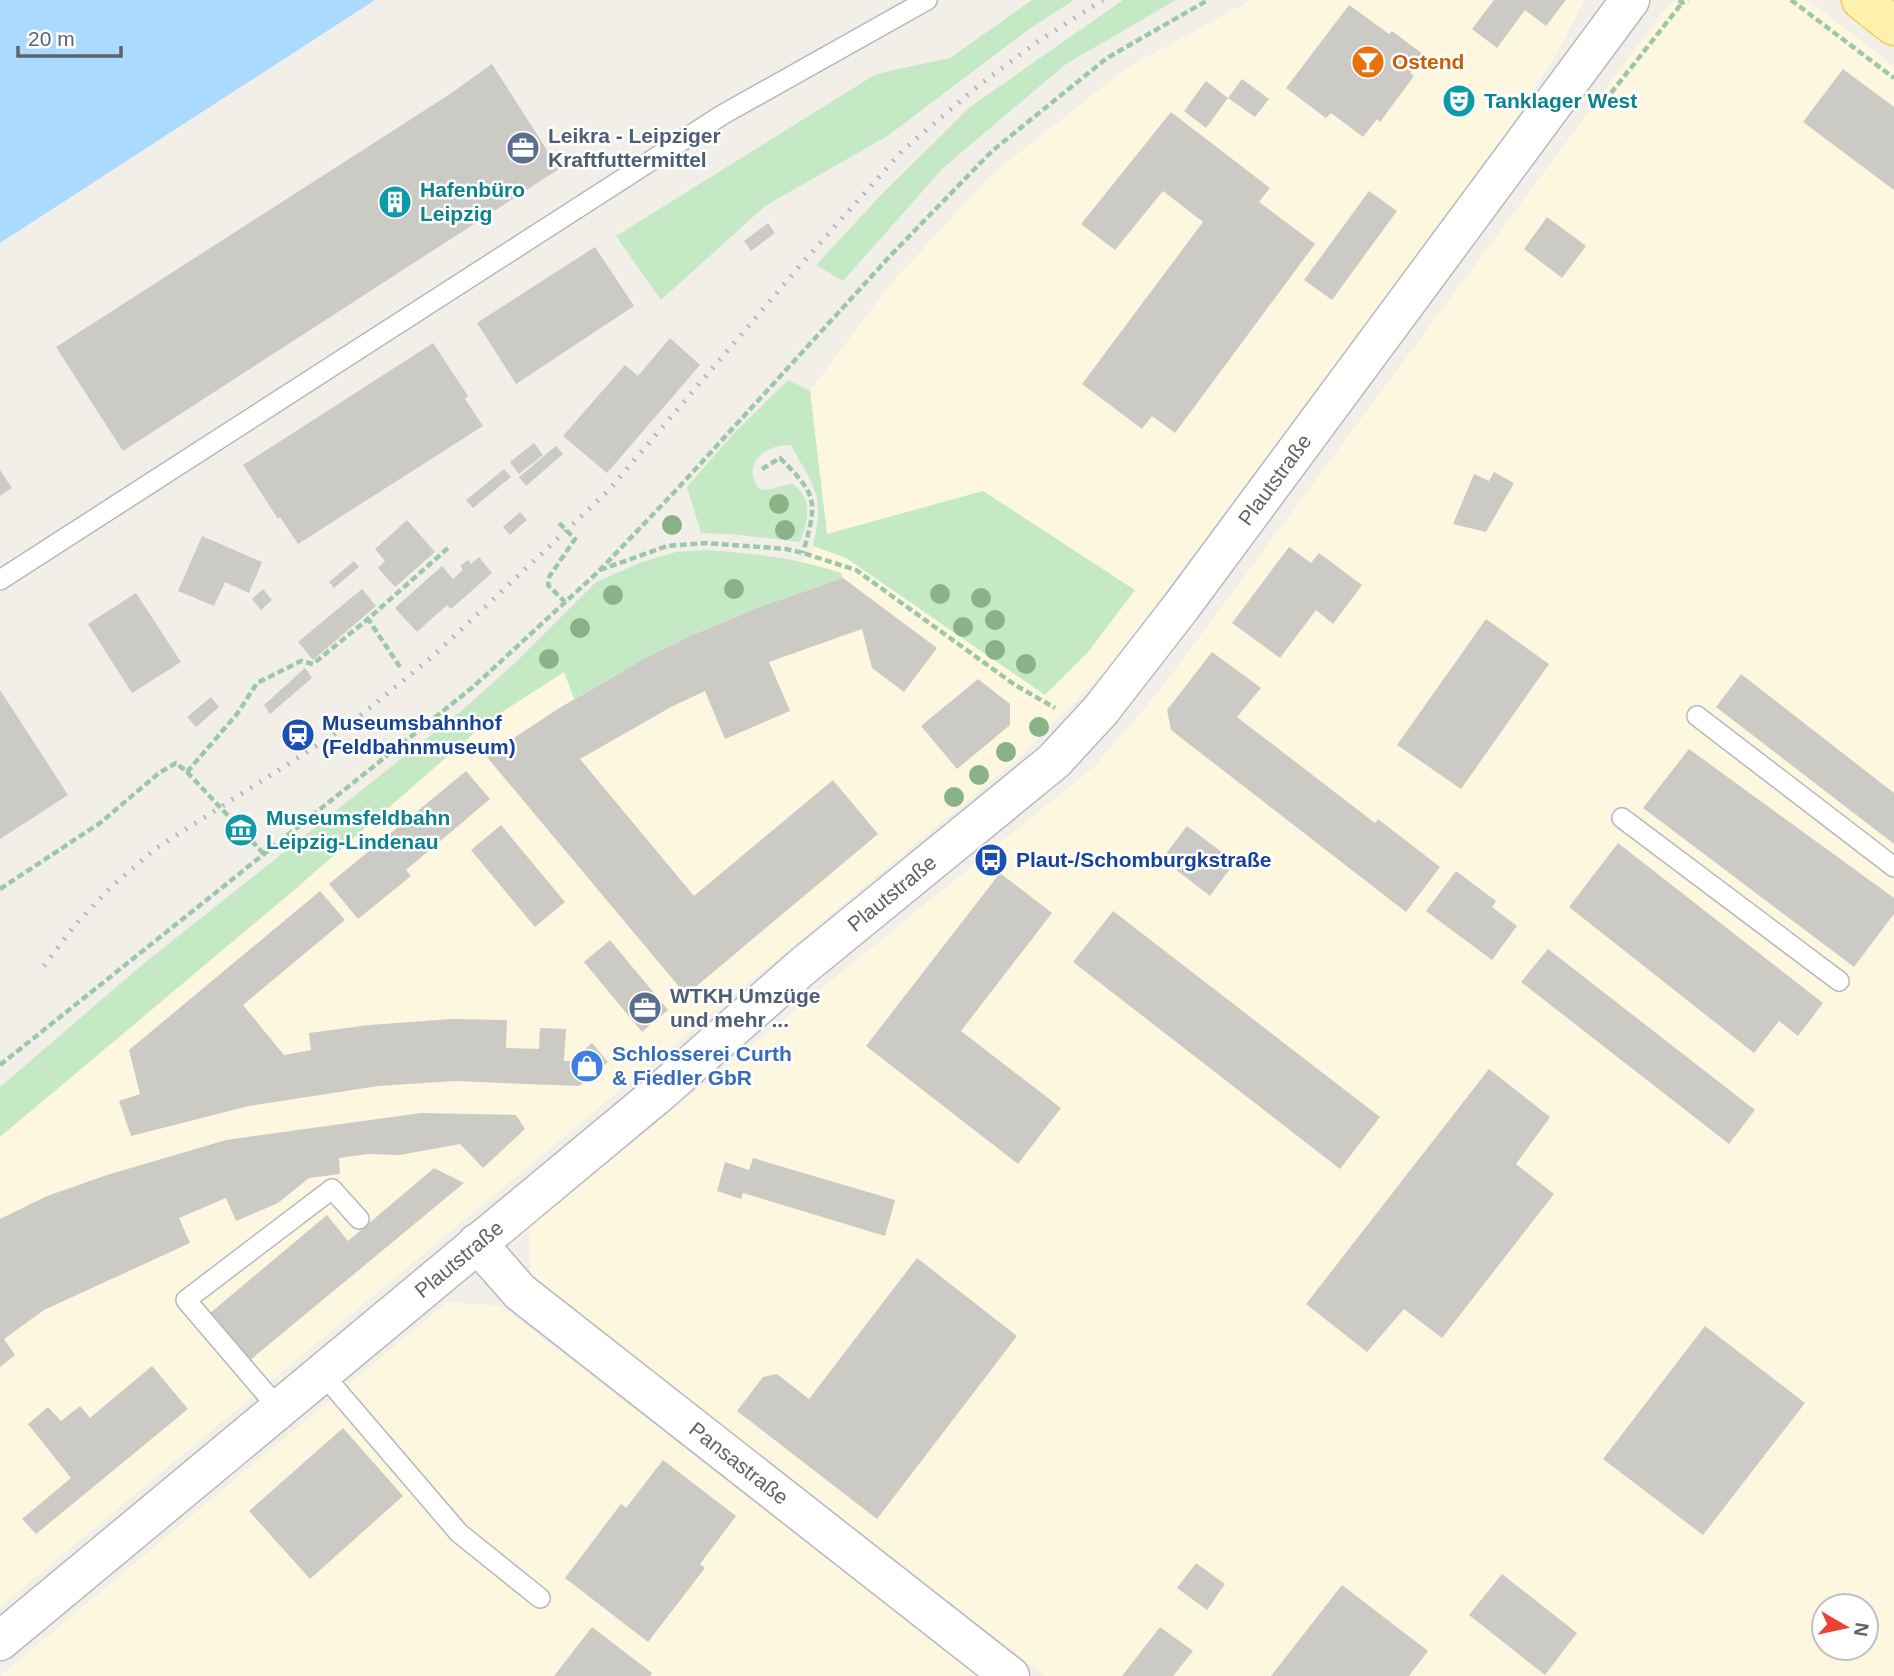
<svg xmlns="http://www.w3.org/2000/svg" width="1894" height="1676" font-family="Helvetica,sans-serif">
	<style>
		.commercial { fill: #fef7e0; fill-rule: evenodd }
		.green { fill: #c5e8c5 }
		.water { fill: #aadaff }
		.building { fill: #cccac5 }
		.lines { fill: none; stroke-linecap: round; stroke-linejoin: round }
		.service-casing { stroke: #b5b8bc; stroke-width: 22 }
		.minor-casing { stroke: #b5b8bc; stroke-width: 41 }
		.secondary-casing { stroke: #b6babf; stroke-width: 41 }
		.primary-casing { stroke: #f2c960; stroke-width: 41 }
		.path { stroke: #9cc7a9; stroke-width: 4.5; stroke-dasharray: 7 3.5; stroke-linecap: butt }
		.service { stroke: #fff; stroke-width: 19 }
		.minor { stroke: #fff; stroke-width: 38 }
		.secondary { stroke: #fff; stroke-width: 38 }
		.primary { stroke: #fff2af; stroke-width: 38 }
		.rail { stroke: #b6b7b8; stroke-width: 5; stroke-dasharray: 2 9; stroke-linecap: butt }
		.tree { fill: #89b387 }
		.labels { text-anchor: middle; stroke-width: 5; stroke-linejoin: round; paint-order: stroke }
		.food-label { font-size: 21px; font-weight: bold; fill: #c56008; stroke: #fff; text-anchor: start }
		.culture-label { font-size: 21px; font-weight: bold; fill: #0d838f; stroke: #fff; text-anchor: start }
		.service-label { font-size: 21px; font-weight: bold; fill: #4e5e75; stroke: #fff; text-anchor: start }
		.street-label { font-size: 21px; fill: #5f6368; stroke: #fff }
		.transit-label { font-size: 21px; font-weight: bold; fill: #164399; stroke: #fff; text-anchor: start }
		.shop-label { font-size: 21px; font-weight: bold; fill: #366cbe; stroke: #fff; text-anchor: start }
	</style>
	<rect width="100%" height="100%" fill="#f1efe8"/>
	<g class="commercial">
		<path d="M1251,0H1585L1553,60L1496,150L1110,666L1023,754L0,1607V1131L488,721L606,645L794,570L827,534L810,391L889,286L992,174L1127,68Z"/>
		<path d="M1676,0H1808L1894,66V1676H1045L531,1278L529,1227L1096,765L1160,690L1665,9ZM1824,1606H1866V1648H1824Z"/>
		<path d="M447,1302L501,1306L979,1676H0Z"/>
	</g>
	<g class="green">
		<path d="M1032,0H1074L1029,29L889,135L765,206L661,300L616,236L876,74L950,58Z"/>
		<path d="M1123,0H1176L1066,64L943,168L843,281L816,265L881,195L970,107Z"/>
		<path d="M788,380L810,391L827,534L983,491L1135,590L1088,652L1045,695L846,558L813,546C825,493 815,490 791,445C765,444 741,464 759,489C771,492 781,484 793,484C814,501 808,519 800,542L732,534L701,533L687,487L735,432Z"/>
		<path d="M704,550C752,553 796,558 841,573L843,578C792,596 742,613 692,635C652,654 613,677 574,699L564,672L488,721L293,891L0,1137V1087L142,965L460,712L514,664L596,582L642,562L676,552Z"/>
	</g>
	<path class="water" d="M0,0H375L0,243Z"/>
	<g class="building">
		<path d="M1494,0H1566L1546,26L1525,10L1497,48L1472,29Z"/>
		<path d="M1349,5L1389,34L1392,31L1424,55L1410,73L1414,76L1380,122L1377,119L1363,137L1331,113L1326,118L1286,88Z"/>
		<path d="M492,64L559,169L123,451L56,347L447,96Z"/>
		<path d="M1843,69L1894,107V190L1803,122Z"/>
		<path d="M1242,79L1269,99L1255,117L1228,98Z"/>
		<path d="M1206,81L1228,98L1206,128L1184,111Z"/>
		<path d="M1171,112L1270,188L1259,202L1315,244L1175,433L1152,416L1142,429L1082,384L1203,222L1163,191L1115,250L1081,224Z"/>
		<path d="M1369,191L1397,211L1332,300L1304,280Z"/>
		<path d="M1547,217L1586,246L1562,278L1524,249Z"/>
		<path d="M768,223L775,233L751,251L744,241Z"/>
		<path d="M595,247L634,306L516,384L477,323Z"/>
		<path d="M670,338L700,365L607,473L563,436L625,365L638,376Z"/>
		<path d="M433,343L468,396L465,399L483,426L298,544L280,517L278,519L243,465Z"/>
		<path d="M534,443L543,455L519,474L510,462Z"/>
		<path d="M556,446L563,454L526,486L519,477Z"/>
		<path d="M504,469L511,477L473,508L466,500Z"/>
		<path d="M0,470L12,488L0,496Z"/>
		<path d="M1494,472L1514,483L1486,532L1453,524L1474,474L1489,481Z"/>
		<path d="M520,512L527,520L510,535L503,527Z"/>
		<path d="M407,520L435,552L395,587L378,568L385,561L375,549Z"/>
		<path d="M202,536L262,562L249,593L225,582L214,606L178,591Z"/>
		<path d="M1289,547L1311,563L1319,553L1362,585L1333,624L1316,610L1280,658L1232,623Z"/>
		<path d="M479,557L492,573L451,609L447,605L417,632L395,608L442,566L453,579L463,570L460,566L468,560L471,564Z"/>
		<path d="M354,561L359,567L334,588L329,582Z"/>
		<path d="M843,578L937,648L904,692L872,668L862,629L769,662L790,711L725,739L705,691L671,707L580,759L694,896L833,780L878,834L686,995L486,756L561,707L646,658L692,635L763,606Z"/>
		<path d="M263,589L272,600L261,610L252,599Z"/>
		<path d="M362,589L376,606L313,660L298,642Z"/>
		<path d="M136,593L181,662L132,693L88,624Z"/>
		<path d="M1486,619L1549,664L1461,789L1397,745Z"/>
		<path d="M1212,652L1261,688L1237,717L1375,823L1378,819L1440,867L1406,912L1171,730L1167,710Z"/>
		<path d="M305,668L312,678L270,714L264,705Z"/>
		<path d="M1741,674L1894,793V844L1716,707Z"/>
		<path d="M978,679L1010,704V725L957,769L921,726Z"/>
		<path d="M0,690L68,795L0,839Z"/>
		<path d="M211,697L219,707L196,727L187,717Z"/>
		<path d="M1689,749L1894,898V914L1854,967L1643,808Z"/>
		<path d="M466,771L490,799L406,870L411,876L358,919L329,884Z"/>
		<path d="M501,825L565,902L535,927L471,850Z"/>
		<path d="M1187,826L1235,862L1210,896L1162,859Z"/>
		<path d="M1618,843L1823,1003L1798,1036L1779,1021L1754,1053L1569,907Z"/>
		<path d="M1456,871L1496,901L1492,907L1517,926L1492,960L1426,911Z"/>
		<path d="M1000,873L1052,913L961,1031L1061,1108L1018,1164L866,1046Z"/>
		<path d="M320,891L345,920L243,1005L284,1055L311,1050L309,1033L369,1025L452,1019L507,1020L506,1048L539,1049L540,1028L566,1029L564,1061H571L592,1043L608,1062L579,1086L455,1081L378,1086L249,1106L131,1136L119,1101L140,1094L129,1050Z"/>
		<path d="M1113,911L1380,1117L1340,1169L1073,962Z"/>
		<path d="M610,940L668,1010L642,1032L584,962Z"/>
		<path d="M1548,949L1755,1110L1729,1144L1521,982Z"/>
		<path d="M1489,1069L1550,1117L1516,1164L1554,1194L1442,1338L1404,1309L1367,1352L1306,1304Z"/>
		<path d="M421,1113L516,1115L525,1129L483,1168L460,1144L400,1155L368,1154L339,1158L340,1174L309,1178L278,1203L236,1221L226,1198L179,1218L190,1243L44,1310L4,1339L15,1355L0,1367V1219L47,1196L107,1175L226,1140Z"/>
		<path d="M753,1158L895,1200L885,1236L743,1193L741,1199L717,1191L725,1162L749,1170Z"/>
		<path d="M434,1168L464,1183L249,1361L209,1314L327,1215L348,1241Z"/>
		<path d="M917,1258L1017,1336L877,1519L737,1411L763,1377L777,1374L809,1399Z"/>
		<path d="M1705,1326L1805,1403L1703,1535L1603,1459Z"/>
		<path d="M152,1366L188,1409L36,1534L22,1519L71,1478L28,1424L48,1407L61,1421L80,1406L90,1418Z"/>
		<path d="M343,1428L403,1496L310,1579L249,1511Z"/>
		<path d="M663,1460L736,1516L700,1564L705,1568L648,1642L565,1578L621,1504L626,1508Z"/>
		<path d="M1196,1563L1225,1584L1207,1610L1177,1588Z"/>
		<path d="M1502,1574L1577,1633L1545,1675L1469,1615Z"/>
		<path d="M1342,1585L1428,1651L1409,1676H1271Z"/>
		<path d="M592,1627L652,1673L650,1676H554Z"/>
		<path d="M1160,1627L1193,1651L1173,1676H1122Z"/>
	</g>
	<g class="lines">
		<defs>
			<g id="service">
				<path d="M0,580L722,115L927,0"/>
				<path d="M1697,716L1894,867"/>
				<path d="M1622,818L1839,981"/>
				<path d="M322,1373L459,1533L540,1598"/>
				<path d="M279,1409L186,1300L332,1189L359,1219"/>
			</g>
			<g id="minor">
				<path id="s1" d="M477,1243L520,1292L1010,1676"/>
			</g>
			<g id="secondary">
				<path id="s2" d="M0,1641L658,1094L802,967L1054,761L1101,710L1181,607L1630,0"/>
			</g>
			<path id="primary" d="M1861,0L1894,26"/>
		</defs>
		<use href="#service" class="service-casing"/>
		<use href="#minor" class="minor-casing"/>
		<use href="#secondary" class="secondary-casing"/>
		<use href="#primary" class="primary-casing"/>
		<g class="path">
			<path d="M1679,0L1682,3L1688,0"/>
			<path d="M1791,0L1894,78"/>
			<path d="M1611,93L1682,3"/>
			<path d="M762,469L780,458C819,497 817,501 803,553"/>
			<path d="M559,523L575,539L549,577L548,585L565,602"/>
			<path d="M600,570L667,546L706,543L786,549L803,553L856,570L1015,685L1055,708"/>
			<path d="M400,667L368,619L448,548"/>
			<path d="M187,772L264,854"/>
			<path d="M0,889L100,823L159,773L176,763L187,772L237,714L257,683L301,661L313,664L368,619"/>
			<path d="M0,1065L473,687L599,571L681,485L890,256L992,151L1107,58L1208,0"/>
		</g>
		<use href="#service" class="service"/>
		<use href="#minor" class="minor"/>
		<use href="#secondary" class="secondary"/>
		<use href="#primary" class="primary"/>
		<path class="rail" d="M44,966L74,926L110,888L155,849L349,725L433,656L608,491L798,268L903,150L978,86L1037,42L1103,0"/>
	</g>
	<g class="tree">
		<circle cx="779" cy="504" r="10"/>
		<circle cx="672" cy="525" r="10"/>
		<circle cx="785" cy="530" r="10"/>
		<circle cx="734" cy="589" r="10"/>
		<circle cx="940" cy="594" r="10"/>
		<circle cx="613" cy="595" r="10"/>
		<circle cx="981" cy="598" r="10"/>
		<circle cx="995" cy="620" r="10"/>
		<circle cx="963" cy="627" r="10"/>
		<circle cx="580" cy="628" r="10"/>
		<circle cx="995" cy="650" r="10"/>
		<circle cx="549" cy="659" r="10"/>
		<circle cx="1026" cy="664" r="10"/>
		<circle cx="1039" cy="727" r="10"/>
		<circle cx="1006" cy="752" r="10"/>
		<circle cx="979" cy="775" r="10"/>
		<circle cx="954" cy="797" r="10"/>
	</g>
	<defs>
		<symbol id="bar-disc" viewBox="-11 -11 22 22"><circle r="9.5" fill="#e8710a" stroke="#fff"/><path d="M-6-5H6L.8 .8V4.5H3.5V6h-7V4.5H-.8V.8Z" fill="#fff"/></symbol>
		<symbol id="theatre-disc" viewBox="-11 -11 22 22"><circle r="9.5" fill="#0f9aa8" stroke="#fff"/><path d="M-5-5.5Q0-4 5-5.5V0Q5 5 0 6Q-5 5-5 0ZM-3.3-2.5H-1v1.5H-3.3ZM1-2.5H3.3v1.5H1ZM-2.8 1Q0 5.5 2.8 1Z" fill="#fff"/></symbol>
		<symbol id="office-disc" viewBox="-11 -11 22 22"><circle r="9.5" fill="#5c6f8a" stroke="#fff"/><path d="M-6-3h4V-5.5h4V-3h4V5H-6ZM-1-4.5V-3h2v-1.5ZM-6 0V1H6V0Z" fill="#fff"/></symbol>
		<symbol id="building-disc" viewBox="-11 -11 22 22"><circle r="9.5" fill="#0f9aa8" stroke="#fff"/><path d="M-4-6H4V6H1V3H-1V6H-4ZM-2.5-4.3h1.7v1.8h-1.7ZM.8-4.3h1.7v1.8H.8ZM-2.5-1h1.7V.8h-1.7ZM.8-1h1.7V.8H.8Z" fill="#fff"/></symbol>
		<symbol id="station-disc" viewBox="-11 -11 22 22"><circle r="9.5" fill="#1a4fb4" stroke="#fff"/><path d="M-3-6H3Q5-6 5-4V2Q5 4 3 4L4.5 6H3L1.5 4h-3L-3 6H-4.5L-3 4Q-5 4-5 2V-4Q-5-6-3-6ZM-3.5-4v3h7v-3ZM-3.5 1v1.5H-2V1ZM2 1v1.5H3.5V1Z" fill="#fff"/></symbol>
		<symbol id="museum-disc" viewBox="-11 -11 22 22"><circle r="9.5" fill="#0f9aa8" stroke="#fff"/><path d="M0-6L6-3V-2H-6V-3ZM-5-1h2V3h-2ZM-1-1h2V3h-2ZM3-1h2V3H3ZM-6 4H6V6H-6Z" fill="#fff"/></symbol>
		<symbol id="bus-disc" viewBox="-11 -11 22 22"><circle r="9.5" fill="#1a4fb4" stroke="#fff"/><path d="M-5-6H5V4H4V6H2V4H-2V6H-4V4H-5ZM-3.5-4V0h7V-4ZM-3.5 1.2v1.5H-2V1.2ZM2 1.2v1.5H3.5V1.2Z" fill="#fff"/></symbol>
		<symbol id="shop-disc" viewBox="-11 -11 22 22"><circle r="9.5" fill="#3f7fe0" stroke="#fff"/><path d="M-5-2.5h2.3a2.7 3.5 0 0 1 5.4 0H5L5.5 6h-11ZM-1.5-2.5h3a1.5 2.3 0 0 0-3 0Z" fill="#fff"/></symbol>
	</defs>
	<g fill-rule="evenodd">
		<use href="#bar-disc" x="1349" y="43" width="38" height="38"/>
		<use href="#theatre-disc" x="1440" y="82" width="38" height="38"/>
		<use href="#office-disc" x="504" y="129" width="38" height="38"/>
		<use href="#building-disc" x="376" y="183" width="38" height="38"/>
		<use href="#station-disc" x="279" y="716" width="38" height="38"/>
		<use href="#museum-disc" x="222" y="811" width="38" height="38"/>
		<use href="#bus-disc" x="972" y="841" width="38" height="38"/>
		<use href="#office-disc" x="626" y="989" width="38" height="38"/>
		<use href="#shop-disc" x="568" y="1047" width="38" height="38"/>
	</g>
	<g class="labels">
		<g class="food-label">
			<text x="1392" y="69">Ostend</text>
		</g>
		<g class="culture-label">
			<text x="1484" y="108">Tanklager West</text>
			<text x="420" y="197">Hafenbüro<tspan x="420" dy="24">Leipzig</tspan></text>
			<text x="266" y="825">Museumsfeldbahn<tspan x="266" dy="24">Leipzig-Lindenau</tspan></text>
		</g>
		<g class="service-label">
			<text x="548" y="143">Leikra - Leipziger<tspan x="548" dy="24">Kraftfuttermittel</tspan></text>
			<text x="670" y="1003">WTKH Umzüge<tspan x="670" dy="24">und mehr ...</tspan></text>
		</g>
		<g class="street-label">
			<text dy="7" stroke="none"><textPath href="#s2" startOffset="1731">Plautstraße</textPath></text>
			<text dy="7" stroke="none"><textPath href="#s2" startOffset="1164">Plautstraße</textPath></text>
			<text dy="7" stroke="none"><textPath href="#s2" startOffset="597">Plautstraße</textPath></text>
			<text dy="7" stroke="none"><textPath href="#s1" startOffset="343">Pansastraße</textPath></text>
		</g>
		<g class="transit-label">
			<text x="322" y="730">Museumsbahnhof<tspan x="322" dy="24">(Feldbahnmuseum)</tspan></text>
			<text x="1016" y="867">Plaut-/Schomburgkstraße</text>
		</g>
		<g class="shop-label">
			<text x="612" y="1061">Schlosserei Curth<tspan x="612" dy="24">&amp; Fiedler GbR</tspan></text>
		</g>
	</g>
	<g transform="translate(1845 1627) rotate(99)"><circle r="33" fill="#ffffff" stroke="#bfc1c3" stroke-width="2"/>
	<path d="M0-5L12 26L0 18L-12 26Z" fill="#ea4335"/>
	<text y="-10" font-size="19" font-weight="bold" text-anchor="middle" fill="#5f6368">N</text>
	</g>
	<path d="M18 46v10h103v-10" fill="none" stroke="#5f6368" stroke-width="3.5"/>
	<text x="28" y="46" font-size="21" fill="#5f6368" stroke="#ffffff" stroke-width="5" paint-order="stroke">20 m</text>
</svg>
